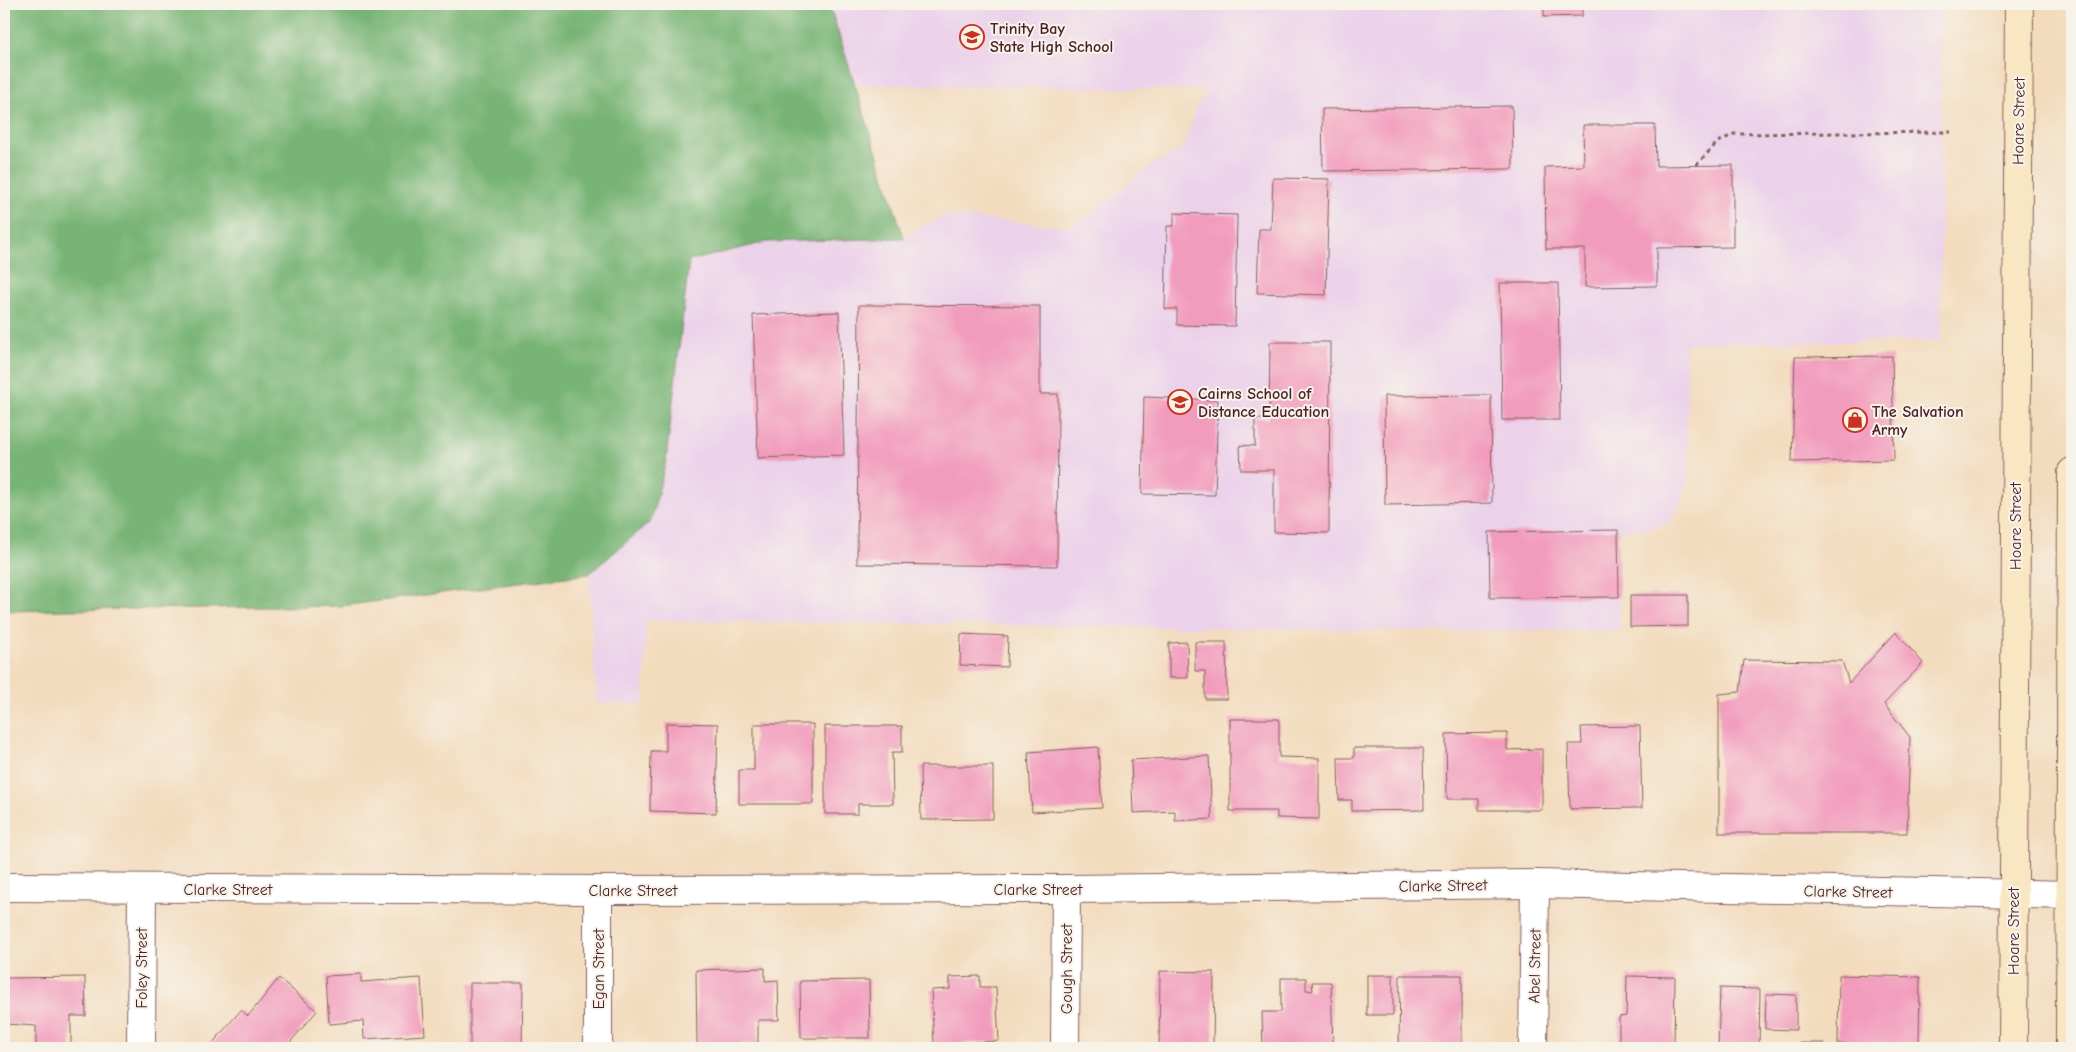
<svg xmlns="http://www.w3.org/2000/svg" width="2076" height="1052" font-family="'Comic Neue',sans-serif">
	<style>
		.built { fill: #ecd1ea }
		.forest { fill: #77b474; stroke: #606a50 }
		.building { fill: #f29cbd }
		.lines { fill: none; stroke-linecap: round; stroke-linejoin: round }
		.minor-casing { stroke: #85615e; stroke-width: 30 }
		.secondary-casing { stroke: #85615e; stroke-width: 30 }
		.path { stroke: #85615e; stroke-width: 3; stroke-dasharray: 4 4; stroke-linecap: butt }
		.minor { stroke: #fff; stroke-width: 28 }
		.secondary { stroke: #f9e7c3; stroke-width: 28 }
		.labels { text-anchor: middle; stroke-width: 4; stroke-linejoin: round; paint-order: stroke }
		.poi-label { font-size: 16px; font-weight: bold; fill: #4a1f2b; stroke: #f7f3e8; text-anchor: start }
		.street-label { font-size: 16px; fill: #4a1f2b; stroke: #f7f3e8 }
	</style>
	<rect width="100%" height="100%" fill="#f7f3e8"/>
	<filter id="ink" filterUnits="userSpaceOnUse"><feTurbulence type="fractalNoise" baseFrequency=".02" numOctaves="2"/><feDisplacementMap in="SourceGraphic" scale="10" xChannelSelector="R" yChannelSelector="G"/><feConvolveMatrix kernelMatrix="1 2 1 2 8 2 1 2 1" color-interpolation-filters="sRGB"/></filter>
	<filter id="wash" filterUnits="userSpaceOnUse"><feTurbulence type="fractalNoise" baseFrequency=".0096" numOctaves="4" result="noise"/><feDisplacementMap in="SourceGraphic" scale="20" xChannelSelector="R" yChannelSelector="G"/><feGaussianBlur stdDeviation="1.12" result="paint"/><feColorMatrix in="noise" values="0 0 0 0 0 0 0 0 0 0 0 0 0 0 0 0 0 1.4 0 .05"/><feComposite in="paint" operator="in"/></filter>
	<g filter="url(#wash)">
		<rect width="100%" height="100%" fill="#f3dbbe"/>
		<path class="built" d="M4,4H1941V341L1686,343L1688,474L1680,505L1669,522L1650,529L1618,530L1620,630L1442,631L646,620L644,704L596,703L589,574L651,521L666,461L689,261L766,242L904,238L944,215L1069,227L1090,214L1144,170L1183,148L1196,107L1208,90L4,71Z"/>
		<path class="forest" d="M4,4H829L904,238L766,242L689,261L666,461L651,521L589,574L341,606L4,611Z"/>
		<g id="blocks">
			<g class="building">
				<path d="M1544,4H1582V16L1544,17Z"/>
				<path d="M1512,106L1513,169L1323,171L1322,109Z"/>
				<path d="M1583,125H1655L1656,166L1733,165V247L1657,248V286L1585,287V249H1546L1545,167L1584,166Z"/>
				<path d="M1273,178L1329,179L1326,295L1257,293L1259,229H1271Z"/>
				<path d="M1174,213L1237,215L1235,326L1177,325V309H1165L1167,226H1174Z"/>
				<path d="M1500,283H1558L1560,420H1502Z"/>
				<path d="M859,305L1040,306V394H1058L1057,566L857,564Z"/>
				<path d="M839,312L844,455L758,458L753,315Z"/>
				<path d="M1270,342H1330L1329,533L1274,532V470H1241L1240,445L1255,446V419H1269Z"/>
				<path d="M1892,356L1894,460L1792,462L1795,357Z"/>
				<path d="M1491,395L1492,503L1385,505L1384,396Z"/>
				<path d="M1144,397L1218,400L1215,495L1142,494Z"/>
				<path d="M1618,530L1619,597L1490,598L1489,532Z"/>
				<path d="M1630,595H1688V626L1630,627Z"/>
				<path d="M1896,632L1923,663L1884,704L1910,737L1907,833H1719V694L1740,692L1744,660L1842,661L1849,683Z"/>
				<path d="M961,634L1008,636L1007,667L960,665Z"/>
				<path d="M1187,642L1188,678H1169V643Z"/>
				<path d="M1195,642H1226L1227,699H1205V671H1195Z"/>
				<path d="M1230,719H1279V757L1319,758V819L1277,818V811H1230Z"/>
				<path d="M666,723L718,724L716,813L650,811L651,751H666Z"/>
				<path d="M754,724H813V804H739V770H754Z"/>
				<path d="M825,726H902V752H892L893,804H858V814H825Z"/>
				<path d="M1640,726L1642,808L1570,809L1568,744H1582L1581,727Z"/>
				<path d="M1507,733V750L1542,749V810H1479V799H1447L1446,734Z"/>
				<path d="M1098,747L1102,808L1032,812L1028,752Z"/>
				<path d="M1354,748H1423L1424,810L1352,811V800H1339L1338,758H1354Z"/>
				<path d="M1209,756L1212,819L1175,821V811L1133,813L1131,760Z"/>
				<path d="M920,766H993V819L921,820Z"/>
				<path d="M765,968V981L778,980L779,1020H758V1043L697,1045L696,970Z"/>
				<path d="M1160,971L1214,972L1213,1048H1159Z"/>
				<path d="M361,974V982L421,978L425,1035L364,1039L363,1021L329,1024L326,976Z"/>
				<rect x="1367" y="975" width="26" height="40"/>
				<path d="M1400,975H1462V1048H1399Z"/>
				<path d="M1839,975L1920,977L1919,1046L1838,1044Z"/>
				<path d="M980,976V987H996L999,1041L934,1045L931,990L950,989V977Z"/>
				<path d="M1627,976L1675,977L1674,1048H1619V1017L1626,1016Z"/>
				<path d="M85,977L86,1016H71V1048H36V1026L4,1024V978Z"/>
				<path d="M279,978L317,1011L285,1048H215L211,1045L241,1010L248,1016Z"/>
				<path d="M1281,978H1306V990L1313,991L1312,982H1331L1333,1048H1263L1262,1012H1281Z"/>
				<path d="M869,980L870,1038H801L800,981Z"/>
				<path d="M470,983H523L522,1048H470Z"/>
				<path d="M1720,988L1760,989L1759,1048H1718Z"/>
				<path d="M1766,994L1796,995V1030L1765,1029Z"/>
				<rect x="1800" y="1043" width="24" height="5"/>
			</g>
		</g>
	</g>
	<g filter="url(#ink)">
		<use href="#blocks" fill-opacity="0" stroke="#85615e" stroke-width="1"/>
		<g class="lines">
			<defs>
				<g id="minor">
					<path d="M4,887L598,890L1066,889L1535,884L2072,895"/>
					<path d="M598,890V1048"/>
					<path d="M141,1048L142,889"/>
					<path d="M1065,1048L1066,889"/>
					<path d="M1533,1048L1535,884"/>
				</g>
				<g id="secondary">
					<path d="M2013,1048L2019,4"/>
					<path d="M2070,1048L2072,472"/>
				</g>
			</defs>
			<use href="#minor" class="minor-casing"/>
			<use href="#secondary" class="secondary-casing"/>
			<path class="path" d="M1696,165L1718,142L1734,134L1951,132"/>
			<use href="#minor" class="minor"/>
			<use href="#secondary" class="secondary"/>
		</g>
	</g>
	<defs>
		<symbol id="school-ring" viewBox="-11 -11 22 22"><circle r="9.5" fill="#f7f3e8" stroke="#c8321e" stroke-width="1.5"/><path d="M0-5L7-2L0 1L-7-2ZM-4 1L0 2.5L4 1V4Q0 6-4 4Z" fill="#c8321e"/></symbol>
		<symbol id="shop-ring" viewBox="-11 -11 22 22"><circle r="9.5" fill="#f7f3e8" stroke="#c8321e" stroke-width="1.5"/><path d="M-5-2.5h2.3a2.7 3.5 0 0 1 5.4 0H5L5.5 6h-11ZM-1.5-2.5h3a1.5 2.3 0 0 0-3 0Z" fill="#c8321e"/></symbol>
	</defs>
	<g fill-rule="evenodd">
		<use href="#school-ring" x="958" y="23" width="28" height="28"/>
		<use href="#school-ring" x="1166" y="388" width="28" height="28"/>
		<use href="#shop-ring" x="1841" y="406" width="28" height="28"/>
	</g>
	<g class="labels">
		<g class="poi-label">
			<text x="990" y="34">Trinity Bay<tspan x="990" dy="18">State High School</tspan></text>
			<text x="1198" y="399">Cairns School of<tspan x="1198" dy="18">Distance Education</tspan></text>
			<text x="1872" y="417">The Salvation<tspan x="1872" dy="18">Army</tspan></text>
		</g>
		<g class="street-label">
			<text transform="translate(2018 121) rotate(-89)" y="6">Hoare Street</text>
			<text transform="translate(2015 526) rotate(-90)" y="6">Hoare Street</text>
			<text transform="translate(1443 885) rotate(-1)" y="6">Clarke Street</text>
			<text x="228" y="895">Clarke Street</text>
			<text x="1038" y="895">Clarke Street</text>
			<text x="633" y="896">Clarke Street</text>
			<text transform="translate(1848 891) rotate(1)" y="6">Clarke Street</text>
			<text transform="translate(2013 931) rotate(-90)" y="6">Hoare Street</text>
			<text transform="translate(1534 966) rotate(-89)" y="6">Abel Street</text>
			<text transform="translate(141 968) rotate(-90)" y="6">Foley Street</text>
			<text transform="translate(598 969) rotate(-90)" y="6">Egan Street</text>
			<text transform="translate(1066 969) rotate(-90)" y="6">Gough Street</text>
		</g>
	</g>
	<rect width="2076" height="1052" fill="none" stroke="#f7f3e8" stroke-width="20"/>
</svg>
